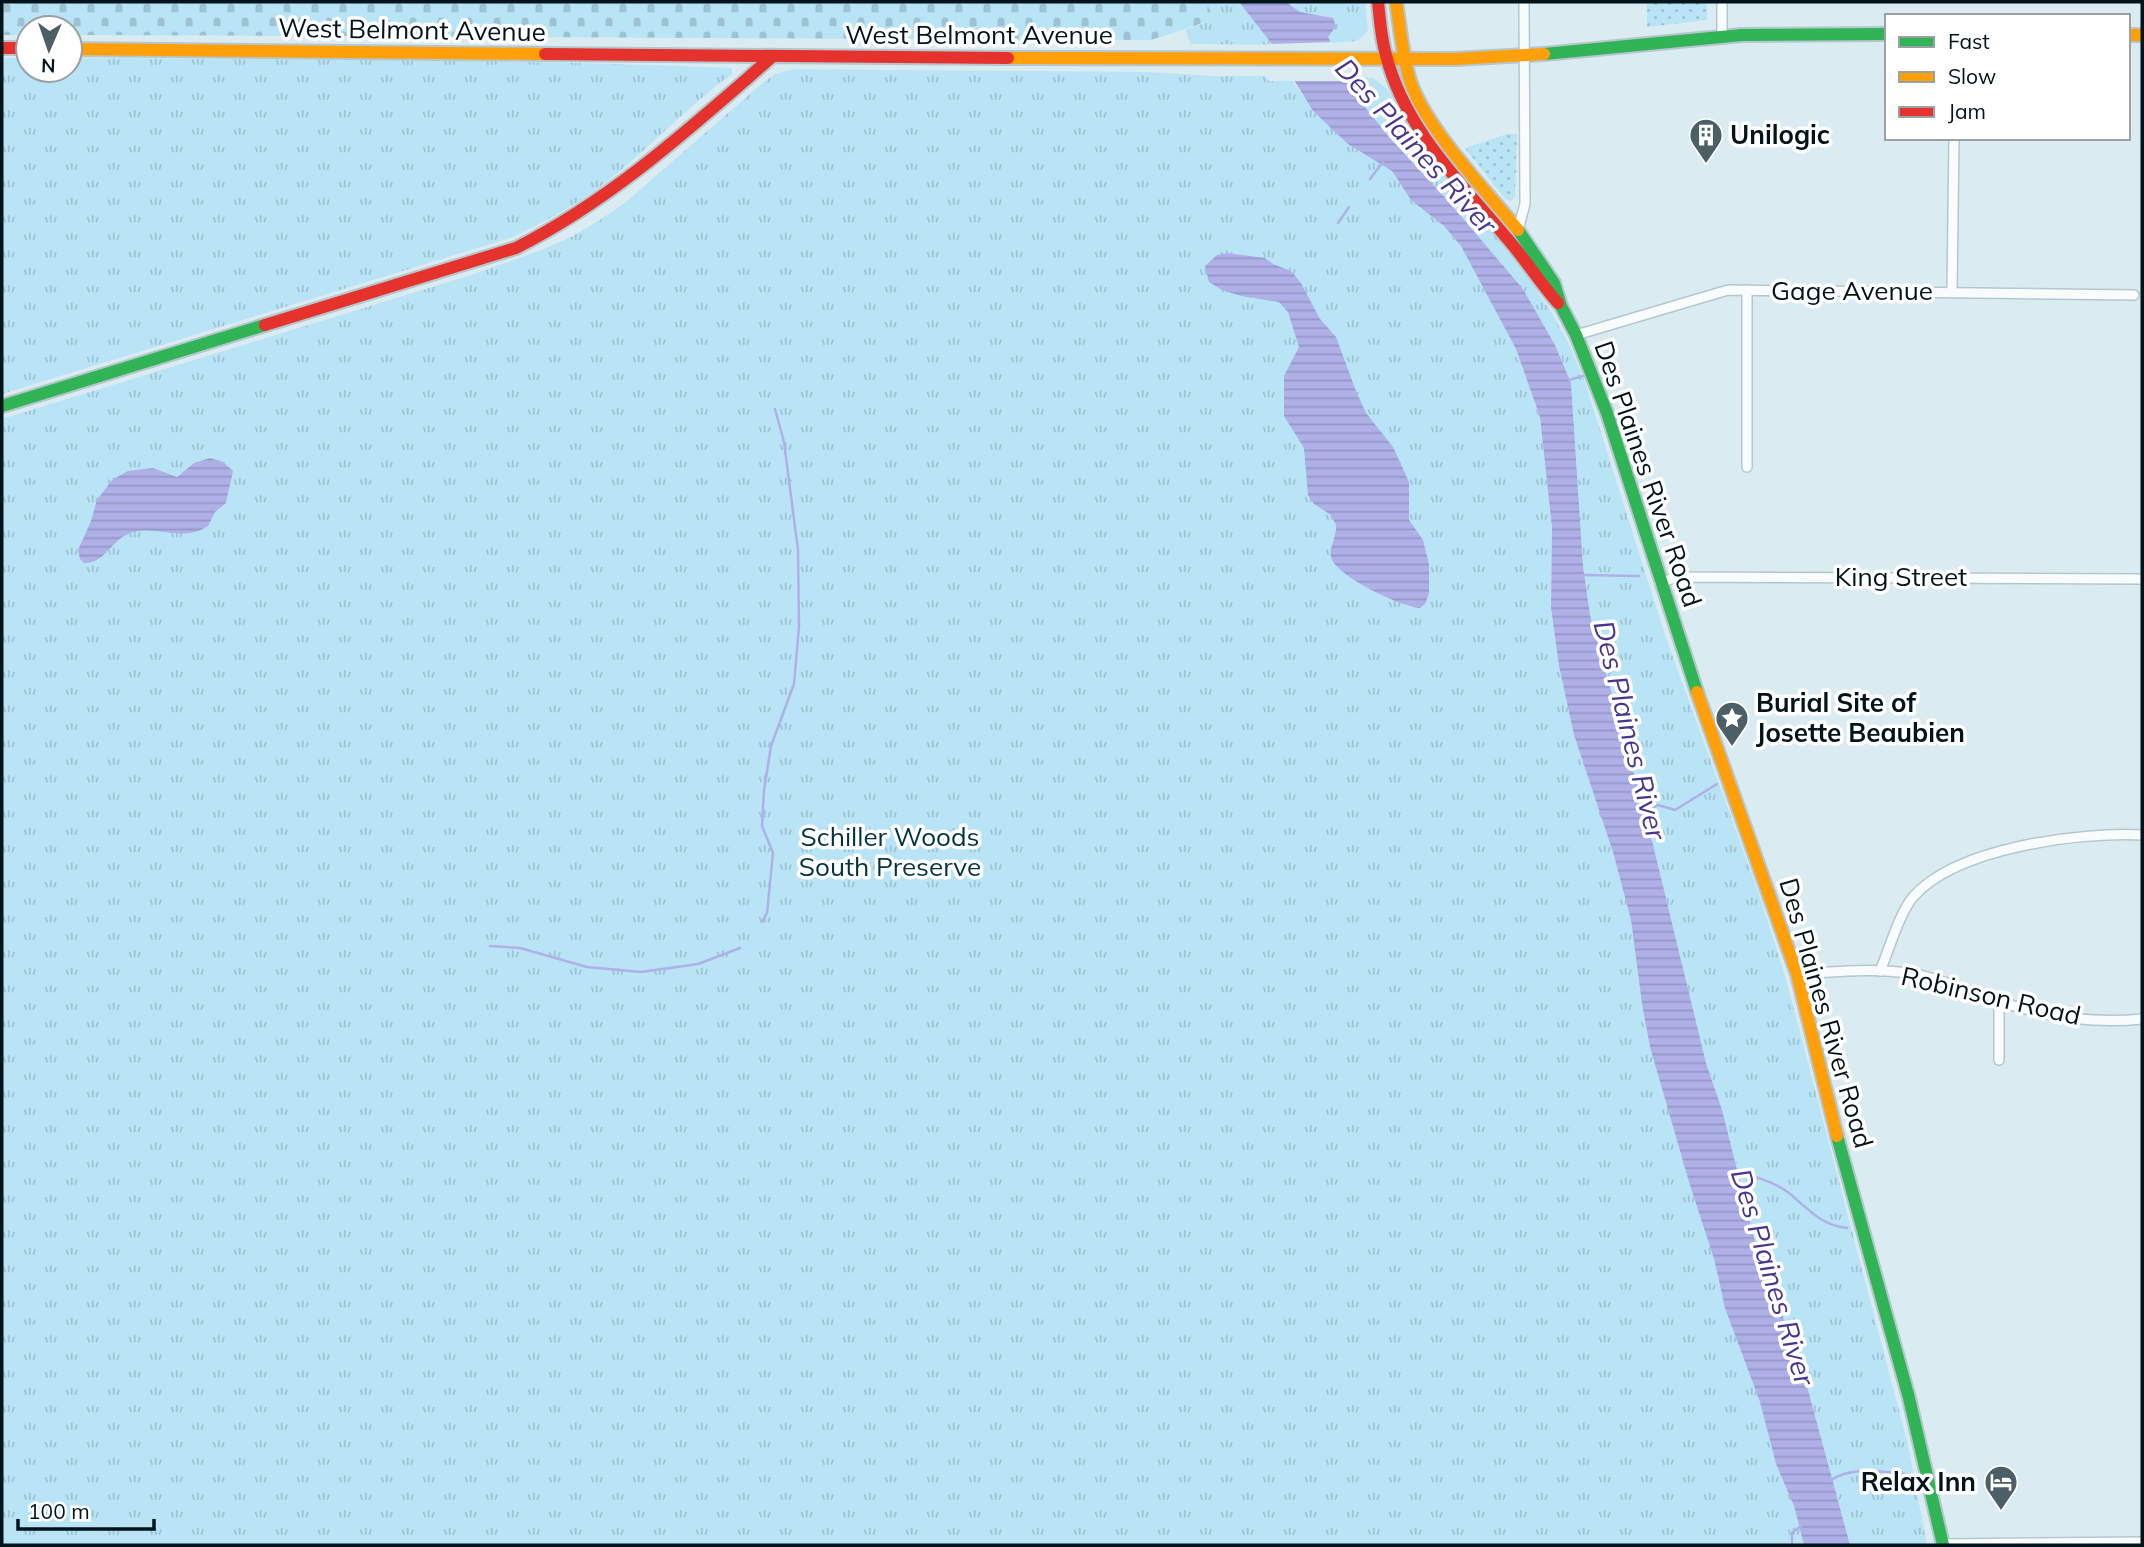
<svg xmlns="http://www.w3.org/2000/svg" width="2144" height="1547" font-family="Mulish,sans-serif">
	<style>
		.grass { fill: url(#grass-dots) }
		.cemetery { fill: url(#cemetery-stones) }
		.park { fill: url(#park-tufts) }
		.water { fill: url(#water-rules) }
		.pier { fill: #daebf2 }
		.lines { fill: none; stroke-linecap: round; stroke-linejoin: round }
		.stream { stroke: #afb0e8; stroke-width: 2.5 }
		.street-casing { stroke: #b5c7ce; stroke-width: 12 }
		.fast-casing { stroke: #b5c7ce; stroke-width: 16 }
		.slow-casing { stroke: #b5c7ce; stroke-width: 16 }
		.jam-casing { stroke: #b5c7ce; stroke-width: 16 }
		.street { stroke: #f9fcfd; stroke-width: 9 }
		.fast { stroke: #30b455; stroke-width: 12 }
		.slow { stroke: #ff9f0a; stroke-width: 12 }
		.jam { stroke: #e5322d; stroke-width: 12 }
		.labels { text-anchor: middle; stroke-width: 7; stroke-linejoin: round; paint-order: stroke }
		.street-label { font-size: 26px; fill: #01131b; stroke: #fff }
		.poi-label { font-size: 26px; font-weight: bold; fill: #01131b; stroke: #fff; text-anchor: start }
		.park-label { font-size: 26px; fill: #003242; stroke: #fff }
		.water-label { font-size: 28px; font-style: italic; fill: #463690; stroke: #fff }
	</style>
	<defs>
		<pattern id="grass-dots" width="8" height="8" patternUnits="userSpaceOnUse" patternTransform="scale(1.75)"><rect width="8" height="8" fill="#b9e4f6"/><path d="M2 2h.1M6 6h.1" fill="none" stroke="#9dc3d2" stroke-width="1.8" stroke-linecap="round"/></pattern>
		<pattern id="cemetery-stones" width="16" height="16" patternUnits="userSpaceOnUse" patternTransform="scale(1.75)"><rect width="16" height="16" fill="#b9e4f6"/><path d="M2 7V4a2 2 0 0 1 4 0v3zM10 15v-3a2 2 0 0 1 4 0v3z" fill="#9dc3d2"/></pattern>
		<pattern id="park-tufts" width="24" height="20" patternUnits="userSpaceOnUse" patternTransform="scale(1.75)"><rect width="24" height="20" fill="#b9e4f6"/><path d="M3 7l-1-3M5 7V3M7 7l1-3M15 17l-1-3M17 17v-4M19 17l1-3" fill="none" stroke="#9dc3d2"/></pattern>
		<pattern id="water-rules" width="6" height="5" patternUnits="userSpaceOnUse" patternTransform="scale(1.75)"><rect width="6" height="5" fill="#afb0e8"/><path d="M0 2.5h6" fill="none" stroke="#9596c6"/></pattern>
	</defs>
	<rect width="100%" height="100%" fill="#daebf2"/>
	<g class="grass">
		<path d="M1647,2H1707V20L1647,27Z"/>
		<path d="M1507,134H1517L1515,197L1511,201L1505,199L1465,148Z"/>
	</g>
	<path class="cemetery" d="M2,2H1206L1215,19L1151,40L70,35V28H28V35H2Z"/>
	<g class="park">
		<path d="M1206,2H1239L1243,8L1279,2H1365L1368,31L1357,41L1304,45L1191,44L1185,30L1215,19Z"/>
		<path d="M2,58H28V70H70V58C290,60 511,59 731,68L732,71V74C686,107 649,149 605,183C576,205 546,221 513,237L2,394Z"/>
		<path d="M793,69L1147,72L1213,76H1265L1269,81H1293L1313,111L1392,171L1411,200L1444,226L1461,246L1477,273L1516,349L1540,417L1552,528L1551,608L1559,666L1574,735L1613,851L1631,920L1642,1004L1650,1047L1689,1182L1714,1259L1719,1284L1760,1402L1776,1464L1794,1506L1804,1545H2V419L468,276L539,251L571,237L597,222L626,202L758,87L775,74Z"/>
		<path d="M1356,77L1373,78L1387,89L1410,129L1524,273L1550,310L1569,344L1585,382L1665,635L1759,894L1786,979L1908,1445L1927,1545H1850L1801,1364L1757,1249L1722,1110L1706,1063L1648,824L1590,615L1583,566L1571,383L1555,345L1523,289L1449,202L1389,137L1365,107L1352,82L1358,81Z"/>
	</g>
	<g class="water">
		<path d="M1239,2H1286L1300,12L1333,18L1336,26L1328,37L1365,107L1389,137L1449,202L1523,289L1555,345L1571,383L1583,566L1590,615L1648,824L1706,1063L1722,1110L1757,1249L1801,1364L1850,1545H1804L1794,1506L1776,1464L1760,1402L1725,1308L1714,1259L1689,1182L1650,1047L1642,1004L1631,920L1613,852L1574,735L1559,666L1551,608L1552,528L1540,417L1516,349L1461,246L1444,226L1411,200L1392,171L1348,144L1313,111L1272,44Z"/>
		<path d="M1227,253L1265,258L1273,264L1291,271L1301,283L1320,319L1336,337L1356,391L1366,413L1393,447L1409,482V520L1423,540L1429,564V593L1425,604L1420,608C1402,607 1335,576 1331,557C1329,547 1337,536 1336,525L1331,515L1314,504L1308,495L1304,448L1284,416V376L1299,347L1288,312L1279,302L1241,296L1222,290L1209,282L1205,266L1217,255Z"/>
		<path d="M210,458L223,462L233,471L226,503L215,512L208,526C181,544 153,523 128,534C111,541 104,564 84,563L80,559L78,550L91,521L97,500L112,480L128,471L153,468L177,477L194,463Z"/>
	</g>
	<path class="pier" d="M1333,42L1356,81H1289L1267,44Z"/>
	<g class="lines">
		<g class="stream">
			<path d="M1370,179L1383,162"/>
			<path d="M1338,223L1349,207"/>
			<path d="M1569,380L1583,376"/>
			<path d="M1583,575L1639,576"/>
			<path d="M1644,814L1658,805L1675,810L1717,784"/>
			<path d="M762,922L767,913L773,853L762,826L764,790L771,746L794,684L799,626L798,550L784,442L775,409"/>
			<path d="M490,946L520,948L587,967L641,972L698,964L740,948"/>
			<path d="M1737,1174C1756,1175 1782,1185 1796,1199C1812,1213 1825,1226 1847,1228"/>
			<path d="M1830,1481C1850,1465 1888,1472 1912,1475"/>
			<path d="M1792,1545V1533L1802,1525"/>
		</g>
		<defs>
			<g id="street">
				<path d="M1722,36V2"/>
				<path d="M1518,230L1525,204L1524,2"/>
				<path d="M1747,290V467"/>
				<path d="M1952,292L1954,138"/>
				<path d="M1576,335L1728,290L2134,295"/>
				<path d="M1660,583L1676,577L2142,579"/>
				<path d="M1880,971C1889,950 1899,914 1913,897C1957,847 2080,832 2142,835"/>
				<path d="M1797,974C1835,972 1876,967 1914,974C1941,979 1969,992 1995,1000C2042,1016 2093,1024 2142,1019"/>
				<path d="M1999,1060V1002"/>
				<path d="M1943,1544L2142,1542"/>
			</g>
			<g id="fast">
				<path d="M1544,54L1742,35L1887,34"/>
				<path d="M1518,230L1554,283L1561,306L1576,335L1607,413L1697,692"/>
				<path d="M2,406L265,325"/>
				<path d="M1837,1136L1909,1398L1943,1545"/>
			</g>
			<g id="slow">
				<path d="M1396,2C1400,27 1402,52 1409,77C1421,123 1486,191 1518,230"/>
				<path d="M2128,35H2142"/>
				<path d="M70,49L545,54"/>
				<path d="M1008,58L1455,59L1544,54"/>
				<path d="M1697,692L1797,974L1837,1136"/>
			</g>
			<g id="jam">
				<path d="M1378,2C1380,20 1381,38 1386,55C1404,127 1459,181 1505,236C1524,257 1539,282 1558,303"/>
				<path d="M2,48H28"/>
				<path d="M545,54L1008,58"/>
				<path d="M265,325L516,248C614,198 690,128 773,56"/>
			</g>
		</defs>
		<use href="#street" class="street-casing"/>
		<use href="#fast" class="fast-casing"/>
		<use href="#slow" class="slow-casing"/>
		<use href="#jam" class="jam-casing"/>
		<use href="#street" class="street"/>
		<use href="#fast" class="fast"/>
		<use href="#slow" class="slow"/>
		<use href="#jam" class="jam"/>
	</g>
	<defs>
		<symbol id="building-pin" viewBox="-11 -11 22 30"><path d="M0 17L-7.5 6A9.5 9.5 0 1 1 7.5 6Z" fill="#4d5f66" stroke="#fff"/><path d="M-4-6H4V6H1V3H-1V6H-4ZM-2.5-4.3h1.7v1.8h-1.7ZM.8-4.3h1.7v1.8H.8ZM-2.5-1h1.7V.8h-1.7ZM.8-1h1.7V.8H.8Z" fill="#fff"/></symbol>
		<symbol id="sight-pin" viewBox="-11 -11 22 30"><path d="M0 17L-7.5 6A9.5 9.5 0 1 1 7.5 6Z" fill="#4d5f66" stroke="#fff"/><path d="M0-6L1.8-2.2L6-1.7L2.9 1.2L3.7 5.4L0 3.3L-3.7 5.4L-2.9 1.2L-6-1.7L-1.8-2.2Z" fill="#fff"/></symbol>
		<symbol id="hotel-pin" viewBox="-11 -11 22 30"><path d="M0 17L-7.5 6A9.5 9.5 0 1 1 7.5 6Z" fill="#4d5f66" stroke="#fff"/><path d="M-6-4.5h1.5V1H6V5H4.5V3h-9V5H-6ZM-4 0a1.8 1.8 0 1 1 3.6 0ZM.5 0V-2.5h3Q6-2.5 6 0Z" fill="#fff"/></symbol>
	</defs>
	<g fill-rule="evenodd">
		<use href="#building-pin" x="1687" y="116" width="38" height="52"/>
		<use href="#sight-pin" x="1713" y="699" width="38" height="52"/>
		<use href="#hotel-pin" x="1982" y="1463" width="38" height="52"/>
	</g>
	<g class="labels">
		<g class="street-label">
			<text transform="translate(412 30) rotate(1)" y="9">West Belmont Avenue</text>
			<text x="979" y="44">West Belmont Avenue</text>
			<text x="1852" y="300">Gage Avenue</text>
			<text transform="translate(1648 474) rotate(71)" y="9">Des Plaines River Road</text>
			<text x="1901" y="586">King Street</text>
			<text transform="translate(1991 996) rotate(13)" y="9">Robinson Road</text>
			<text transform="translate(1826 1013) rotate(74)" y="9">Des Plaines River Road</text>
		</g>
		<g class="poi-label">
			<text x="1730" y="144">Unilogic</text>
			<text x="1756" y="712">Burial Site of<tspan x="1756" dy="30">Josette Beaubien</tspan></text>
			<text x="1976" y="1491" text-anchor="end">Relax Inn</text>
		</g>
		<g class="park-label">
			<text x="890" y="846">Schiller Woods<tspan x="890" dy="30">South Preserve</tspan></text>
		</g>
		<g class="water-label">
			<text transform="translate(1416 146) rotate(48)" y="10">Des Plaines River</text>
			<text transform="translate(1630 730) rotate(76)" y="10">Des Plaines River</text>
			<text transform="translate(1773 1277) rotate(73)" y="10">Des Plaines River</text>
		</g>
	</g>
	<rect width="2144" height="1547" fill="none" stroke="#01131b" stroke-width="7"/>
	<rect x="1885" y="14" width="245" height="126" fill="#ffffff" stroke="#99a1a4" stroke-width="2"/>
	<rect x="1899" y="37" width="35" height="10" fill="#30b455" stroke="#99a1a4" stroke-width="2"/>
	<text x="1948" y="49" font-size="21" fill="#01131b">Fast</text>
	<rect x="1899" y="72" width="35" height="10" fill="#ff9f0a" stroke="#99a1a4" stroke-width="2"/>
	<text x="1948" y="84" font-size="21" fill="#01131b">Slow</text>
	<rect x="1899" y="107" width="35" height="10" fill="#e5322d" stroke="#99a1a4" stroke-width="2"/>
	<text x="1948" y="119" font-size="21" fill="#01131b">Jam</text>
	<g transform="translate(49 49) rotate(182)"><circle r="33" fill="#ffffff" stroke="#99a1a4" stroke-width="2"/>
	<path d="M0-5L12 26L0 18L-12 26Z" fill="#4d5f66"/>
	<text y="-10" font-size="19" font-weight="bold" text-anchor="middle" fill="#01131b">N</text>
	</g>
	<path d="M18 1519v10h136v-10" fill="none" stroke="#01131b" stroke-width="3.5"/>
	<text x="28" y="1519" font-size="21" fill="#01131b" stroke="#ffffff" stroke-width="5" paint-order="stroke">100 m</text>
</svg>
